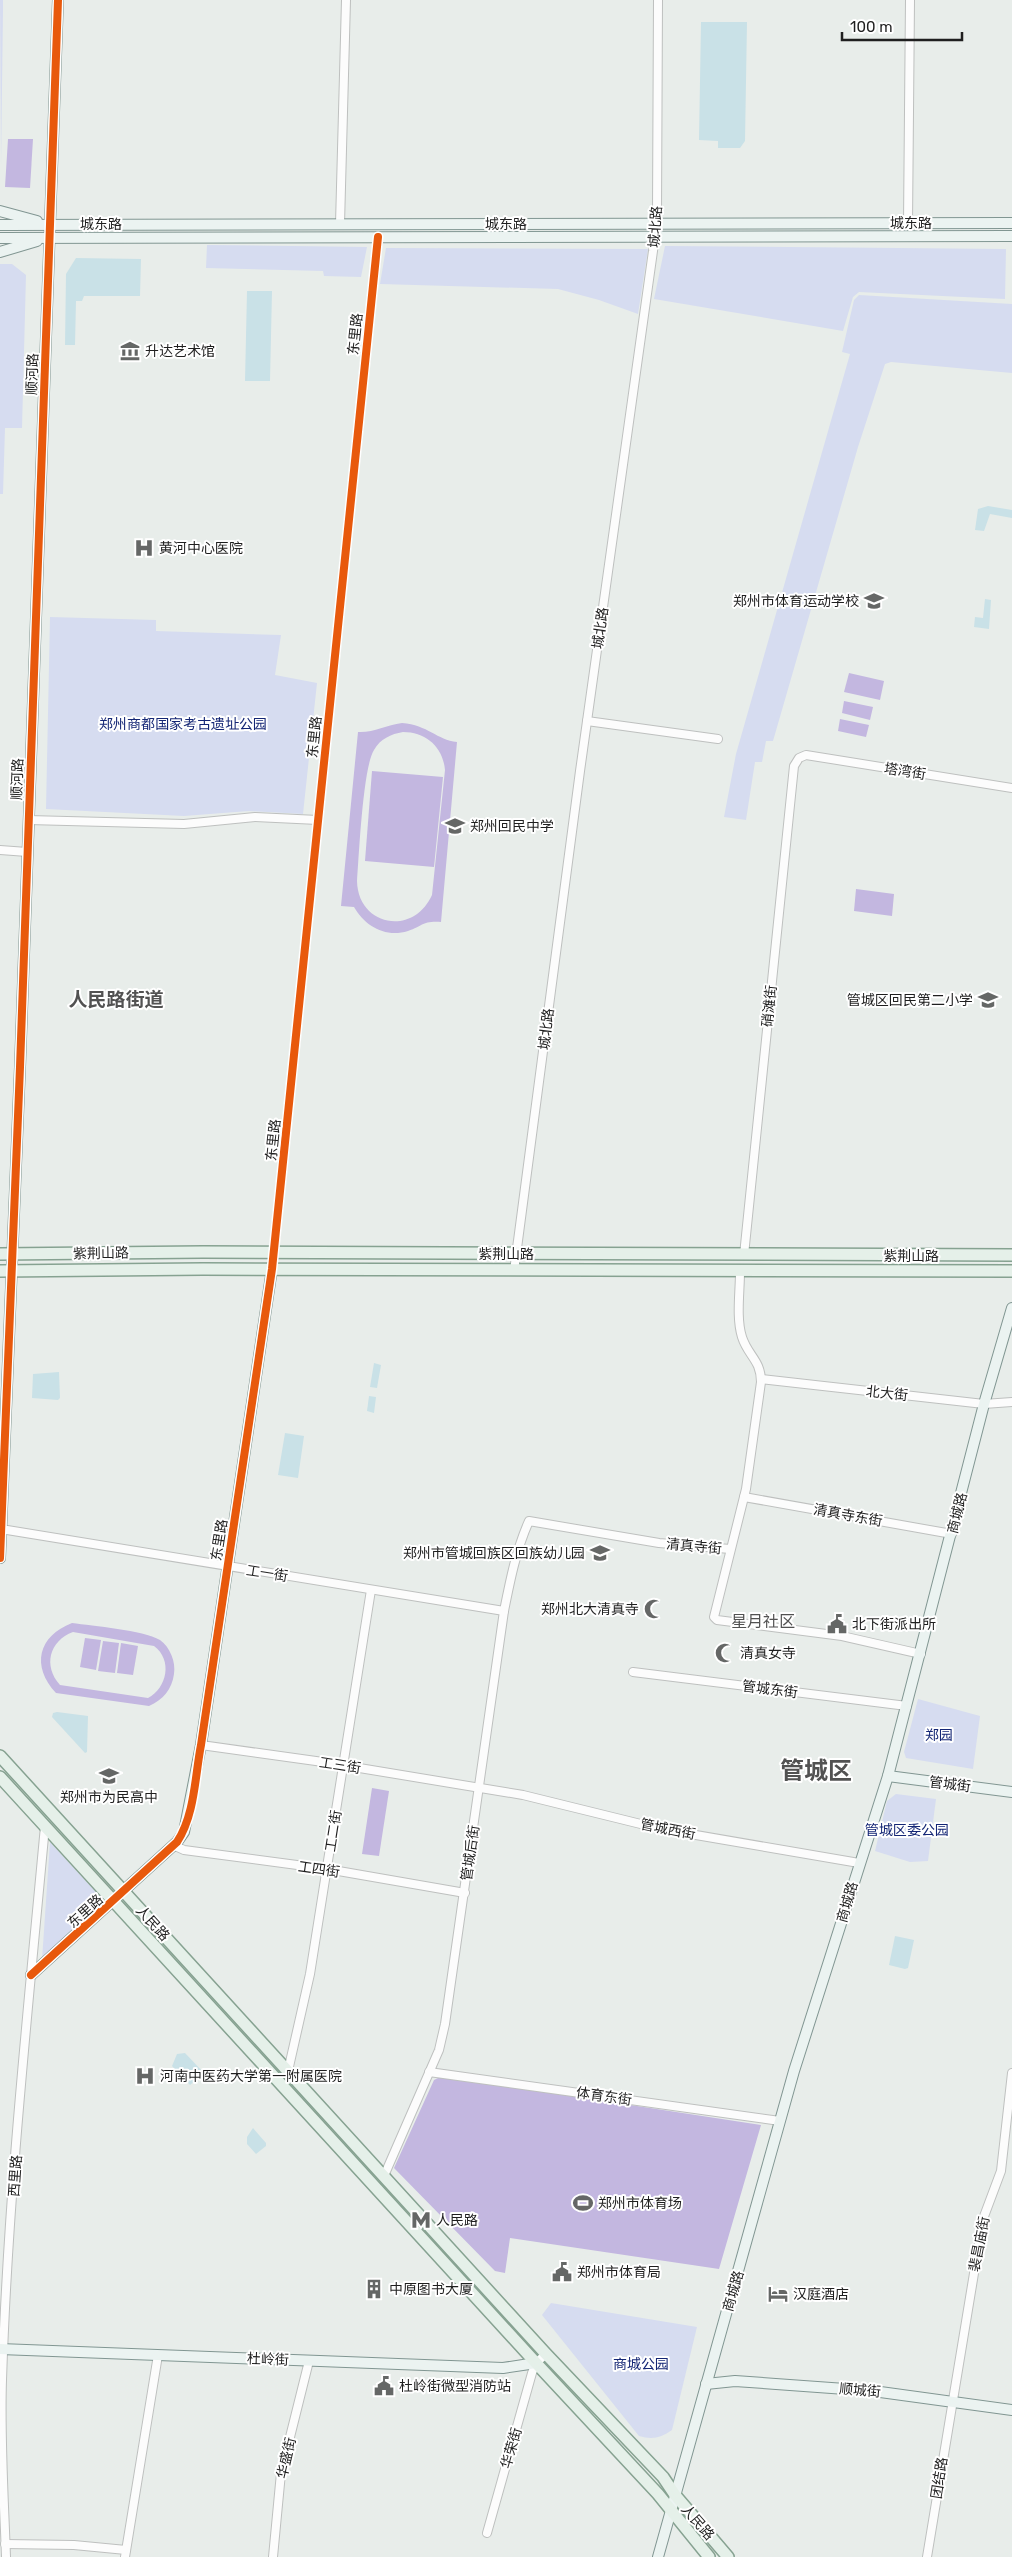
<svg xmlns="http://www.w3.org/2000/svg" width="1012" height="2557" font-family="Rubik,'Noto Sans SC',sans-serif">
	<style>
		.grass { fill: #c9e1e7 }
		.park { fill: #d6dcf0 }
		.pitch { fill: #c3b7e0; fill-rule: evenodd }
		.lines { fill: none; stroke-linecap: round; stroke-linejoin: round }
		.street-casing { stroke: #bec0bf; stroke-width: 10 }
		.secondary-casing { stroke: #819692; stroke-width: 12 }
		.primary-casing { stroke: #86a291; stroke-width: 14 }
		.street { stroke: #fcfcfc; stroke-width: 8 }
		.secondary { stroke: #ebf3f1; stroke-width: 10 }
		.primary { stroke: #e5f0e9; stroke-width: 11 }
		.cycleway-casing { stroke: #fff; stroke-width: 11 }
		.cycleway { stroke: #e8590c; stroke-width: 8 }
		.labels { text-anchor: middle; stroke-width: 4; stroke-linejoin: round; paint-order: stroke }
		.street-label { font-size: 14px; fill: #1f1f1f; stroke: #fff }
		.poi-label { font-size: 14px; fill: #1f1f1f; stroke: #fff; text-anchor: start }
		.park-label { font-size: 14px; fill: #142675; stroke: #fff }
		.quarter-label { font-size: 16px; fill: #525252; stroke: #fff }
		.district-label { font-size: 19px; font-weight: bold; fill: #525252; stroke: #fff }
		.town-label { font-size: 24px; font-weight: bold; fill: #525252; stroke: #fff }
	</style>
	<rect width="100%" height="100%" fill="#e8edea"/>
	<g class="grass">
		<path d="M701,22H747L745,141L740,148H718V141L699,140Z"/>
		<path d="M76,258L141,259L140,296H84L82,301H76L75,345H65L66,274Z"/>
		<path d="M247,291H272L270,381H245Z"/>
		<path d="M988,506L1012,510V518L990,514L984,531L975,530L978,509Z"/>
		<path d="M985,599L991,600L989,629L974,627L975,617L983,618Z"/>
		<path d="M374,1363L381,1365L377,1388L370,1387Z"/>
		<path d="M59,1372L60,1398L58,1400L32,1398L33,1374Z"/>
		<path d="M369,1396L376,1397L374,1413L367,1411Z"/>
		<path d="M285,1433L304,1436L298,1478L278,1475Z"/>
		<path d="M57,1712L88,1716L87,1752L85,1753L52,1717L53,1713Z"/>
		<path d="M895,1936L914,1940L908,1968L905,1969L889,1965Z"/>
		<path d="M185,2053L204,2073L190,2085L172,2066L177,2054Z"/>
		<path d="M253,2128L266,2143V2146L256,2154L247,2144V2137Z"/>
	</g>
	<g class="park">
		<path d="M0,0H3V10L1,166Z"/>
		<path d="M207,245L367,247L361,277L324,276L323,271L206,268Z"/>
		<path d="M665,246L1006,249L1005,299L859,292L853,297L843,331L654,299Z"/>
		<path d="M386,248L648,249L638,314L599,300L558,289L380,284Z"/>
		<path d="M0,264H12L26,275L22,428H5L3,494H0Z"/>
		<path d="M859,295L1012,304V373L891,362L885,364L858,447L773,741H766L762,762H755L746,820L724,817L736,754L850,354L842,352L854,300Z"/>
		<path d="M50,617L156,620V631L281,635L275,675L317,683L303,814L249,811L184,816L46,809Z"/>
		<path d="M918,1699L980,1716L973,1769L906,1758L904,1752Z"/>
		<path d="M896,1794L936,1799L928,1861L910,1862L875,1851L887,1801Z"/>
		<path d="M50,1842L105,1902L42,1960Z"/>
		<path d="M551,2303L697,2327L672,2430C661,2438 652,2440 639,2436L542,2315Z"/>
	</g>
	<g class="pitch">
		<path d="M8,139H33L30,188L5,187Z"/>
		<path d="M849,673L884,681L880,700L844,692Z"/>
		<path d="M844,701L873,707L870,720L842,713Z"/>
		<path d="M840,719L869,725L866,737L838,731Z"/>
		<path d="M402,723C428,725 437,740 457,742L441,922C421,921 424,926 408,931C385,938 365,926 354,907L341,906L358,732C373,733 386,725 402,723ZM403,732C426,732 443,747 445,770L432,895C413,937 358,926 357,881C359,855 363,767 374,750C380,739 391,734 403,732Z"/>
		<path d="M372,771L443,777L434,867L365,861Z"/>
		<path d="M856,889L894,894L892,916L854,911Z"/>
		<path d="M72,1623C93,1626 143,1630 160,1640C170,1647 176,1662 174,1674C172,1689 163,1700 149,1706L56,1693C31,1666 38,1636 72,1623ZM73,1632L154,1646C173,1660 167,1688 148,1698L60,1685C43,1666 49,1641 73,1632Z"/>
		<path d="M85,1638L101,1640L96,1670L80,1667Z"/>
		<path d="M103,1641L119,1643L115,1673L98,1671Z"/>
		<path d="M121,1643L138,1646L133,1675L117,1673Z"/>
		<path d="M372,1788L389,1791L379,1856L362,1854Z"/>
		<path d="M442,2076L761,2125L719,2269L510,2238L505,2273L495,2271L394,2168L434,2080Z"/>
	</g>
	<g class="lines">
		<defs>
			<g id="street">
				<path d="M908,223L910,0"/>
				<path d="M340,224L346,0"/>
				<path d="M587,721L718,739"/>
				<path d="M28,820L184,824L255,817L318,820"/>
				<path d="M0,850L27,852"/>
				<path d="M744,1255L794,766L799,758L806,755L1012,788"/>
				<path d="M272,1269L378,237"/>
				<path d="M514,1271L580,771L653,251L657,212L658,0"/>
				<path d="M740,1272C740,1292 736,1318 742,1337C748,1356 761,1360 761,1382L746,1489L714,1617L717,1620L842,1636L921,1654"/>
				<path d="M761,1379L984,1404L1012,1402"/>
				<path d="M744,1497L952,1534"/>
				<path d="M1,1529L504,1611"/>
				<path d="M633,1672L907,1706"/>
				<path d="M201,1745L323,1762L523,1795L661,1829L859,1863"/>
				<path d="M173,1845L184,1850L327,1869L465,1893"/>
				<path d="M288,2071L310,1974L371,1590"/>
				<path d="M429,2072L780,2121"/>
				<path d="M384,2176L439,2050L445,2024L504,1611C510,1581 516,1550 529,1521L659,1543L730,1549"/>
				<path d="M487,2533L532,2373L536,2363L546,2354"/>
				<path d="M5,2544L74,2545L126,2550"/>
				<path d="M6,2557C4,2498 0,2438 2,2380C8,2195 28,2010 45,1826"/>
				<path d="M125,2557L158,2355"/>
				<path d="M273,2557L281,2473L309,2361"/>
				<path d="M927,2557L983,2219L1001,2171L1012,2073"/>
			</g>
			<g id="secondary">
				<path d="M0,211L37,221"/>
				<path d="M0,225L1012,223"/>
				<path d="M0,238L1012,236"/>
				<path d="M0,252L37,241"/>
				<path d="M0,1558L20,1067L58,0"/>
				<path d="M888,1776L1012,1792"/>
				<path d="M31,1975L177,1842L184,1832L201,1745L272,1269"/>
				<path d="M0,2349L503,2368L536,2363"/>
				<path d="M706,2384L735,2381L873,2391L1012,2410"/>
				<path d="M658,2557L794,2071L888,1776L984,1404L1012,1308"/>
			</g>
			<g id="primary">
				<path d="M0,1254L203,1252L1012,1255"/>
				<path d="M0,1271L203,1269L1012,1271"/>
				<path d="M0,1756L546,2354L663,2477L675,2495L728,2557"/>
				<path d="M0,1777L536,2363L658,2494L709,2557"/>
			</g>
		</defs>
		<use href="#street" class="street-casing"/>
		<use href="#secondary" class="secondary-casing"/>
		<use href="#primary" class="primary-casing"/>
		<use href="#street" class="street"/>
		<use href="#secondary" class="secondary"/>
		<use href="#primary" class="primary"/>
		<defs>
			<g id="cycleway">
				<path d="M0,1558L20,1067L58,0"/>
				<path d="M31,1975L177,1842C195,1815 195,1775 201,1745L272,1269L378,237"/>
			</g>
		</defs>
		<use href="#cycleway" class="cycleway-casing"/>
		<use href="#cycleway" class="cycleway"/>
	</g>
	<defs>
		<symbol id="museum-bare" viewBox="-9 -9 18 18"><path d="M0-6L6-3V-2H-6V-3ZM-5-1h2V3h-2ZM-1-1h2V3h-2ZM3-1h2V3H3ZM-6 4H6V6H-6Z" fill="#656766" stroke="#fff" stroke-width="2.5" paint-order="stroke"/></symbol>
		<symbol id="hospital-bare" viewBox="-9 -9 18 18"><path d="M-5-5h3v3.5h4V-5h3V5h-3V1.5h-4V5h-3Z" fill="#656766" stroke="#fff" stroke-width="2.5" paint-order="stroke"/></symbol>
		<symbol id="school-bare" viewBox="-9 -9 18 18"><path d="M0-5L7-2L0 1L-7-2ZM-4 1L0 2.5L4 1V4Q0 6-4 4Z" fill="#656766" stroke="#fff" stroke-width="2.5" paint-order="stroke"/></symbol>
		<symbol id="mosque-bare" viewBox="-9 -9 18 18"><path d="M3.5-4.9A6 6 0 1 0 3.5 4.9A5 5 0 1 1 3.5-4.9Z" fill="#656766" stroke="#fff" stroke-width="2.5" paint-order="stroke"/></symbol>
		<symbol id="civic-bare" viewBox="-9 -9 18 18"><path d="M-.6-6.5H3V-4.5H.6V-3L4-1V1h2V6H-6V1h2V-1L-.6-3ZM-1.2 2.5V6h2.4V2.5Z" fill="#656766" stroke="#fff" stroke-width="2.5" paint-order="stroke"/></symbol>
		<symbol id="stadium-bare" viewBox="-9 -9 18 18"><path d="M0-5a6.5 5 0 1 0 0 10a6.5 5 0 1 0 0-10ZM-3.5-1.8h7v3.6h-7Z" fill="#656766" stroke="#fff" stroke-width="2.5" paint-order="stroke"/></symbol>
		<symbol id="metro-bare" viewBox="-9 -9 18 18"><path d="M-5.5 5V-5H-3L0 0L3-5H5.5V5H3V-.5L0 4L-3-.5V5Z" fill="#656766" stroke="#fff" stroke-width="2.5" paint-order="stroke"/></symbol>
		<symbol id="building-bare" viewBox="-9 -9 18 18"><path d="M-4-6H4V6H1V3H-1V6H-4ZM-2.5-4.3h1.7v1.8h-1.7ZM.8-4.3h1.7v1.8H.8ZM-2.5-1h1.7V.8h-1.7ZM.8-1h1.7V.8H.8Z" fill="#656766" stroke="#fff" stroke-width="2.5" paint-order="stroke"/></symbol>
		<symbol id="hotel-bare" viewBox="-9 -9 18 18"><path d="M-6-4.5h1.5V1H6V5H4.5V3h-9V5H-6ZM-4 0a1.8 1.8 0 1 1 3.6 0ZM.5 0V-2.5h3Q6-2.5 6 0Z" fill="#656766" stroke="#fff" stroke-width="2.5" paint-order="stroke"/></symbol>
	</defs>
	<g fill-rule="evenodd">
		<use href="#museum-bare" x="116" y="337" width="28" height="28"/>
		<use href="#hospital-bare" x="130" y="534" width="28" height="28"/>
		<use href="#school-bare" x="860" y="587" width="28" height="28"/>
		<use href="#school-bare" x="441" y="812" width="28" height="28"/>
		<use href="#school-bare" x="974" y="986" width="28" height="28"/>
		<use href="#school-bare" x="586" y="1539" width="28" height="28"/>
		<use href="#mosque-bare" x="640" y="1595" width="28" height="28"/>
		<use href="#civic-bare" x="823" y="1610" width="28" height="28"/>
		<use href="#mosque-bare" x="711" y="1639" width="28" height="28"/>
		<use href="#school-bare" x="95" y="1762" width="28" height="28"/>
		<use href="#hospital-bare" x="131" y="2062" width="28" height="28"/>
		<use href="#stadium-bare" x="569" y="2189" width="28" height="28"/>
		<use href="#metro-bare" x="407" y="2206" width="28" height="28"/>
		<use href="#civic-bare" x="548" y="2258" width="28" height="28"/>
		<use href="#building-bare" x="360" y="2275" width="28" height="28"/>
		<use href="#hotel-bare" x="764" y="2280" width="28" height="28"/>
		<use href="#civic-bare" x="370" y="2372" width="28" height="28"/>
	</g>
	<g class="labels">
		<g class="street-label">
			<text x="911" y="228">城东路</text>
			<text x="101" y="229">城东路</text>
			<text x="506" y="229">城东路</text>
			<text transform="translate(655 227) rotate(-86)" y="5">城北路</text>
			<text transform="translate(355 334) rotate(-84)" y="5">东里路</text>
			<text transform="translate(32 374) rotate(-88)" y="5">顺河路</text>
			<text transform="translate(600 628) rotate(-82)" y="5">城北路</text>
			<text transform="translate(314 737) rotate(-84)" y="5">东里路</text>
			<text transform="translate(905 771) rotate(9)" y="5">塔湾街</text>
			<text transform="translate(17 779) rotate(-88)" y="5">顺河路</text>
			<text transform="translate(769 1006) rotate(-84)" y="5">硝滩街</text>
			<text transform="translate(546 1029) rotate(-83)" y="5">城北路</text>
			<text transform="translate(273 1140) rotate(-84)" y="5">东里路</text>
			<text transform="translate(101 1253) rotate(-1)" y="5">紫荆山路</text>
			<text x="506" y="1259">紫荆山路</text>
			<text x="911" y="1261">紫荆山路</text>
			<text transform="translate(887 1393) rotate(6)" y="5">北大街</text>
			<text transform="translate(957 1513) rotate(-76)" y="5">商城路</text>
			<text transform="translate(848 1515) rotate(10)" y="5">清真寺东街</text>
			<text transform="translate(219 1540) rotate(-81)" y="5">东里路</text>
			<text transform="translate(694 1546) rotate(5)" y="5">清真寺街</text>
			<text transform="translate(267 1573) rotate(9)" y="5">工一街</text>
			<text transform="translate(770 1689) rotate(7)" y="5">管城东街</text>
			<text transform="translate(340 1765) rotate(9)" y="5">工三街</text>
			<text transform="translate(950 1784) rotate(7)" y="5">管城街</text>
			<text transform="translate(668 1829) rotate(11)" y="5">管城西街</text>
			<text transform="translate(333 1831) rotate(-81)" y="5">工二街</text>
			<text transform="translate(470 1853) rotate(-82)" y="5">管城后街</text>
			<text transform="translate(319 1869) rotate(8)" y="5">工四街</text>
			<text transform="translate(847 1902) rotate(-74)" y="5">商城路</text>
			<text transform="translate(85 1911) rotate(-42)" y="5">东里路</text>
			<text transform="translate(153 1923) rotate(48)" y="5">人民路</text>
			<text transform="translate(604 2096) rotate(8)" y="5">体育东街</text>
			<text transform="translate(15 2176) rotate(-86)" y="5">西里路</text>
			<text transform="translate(979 2244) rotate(-79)" y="5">裴昌庙街</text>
			<text transform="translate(733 2291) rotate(-74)" y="5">商城路</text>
			<text transform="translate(268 2359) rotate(2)" y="5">杜岭街</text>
			<text transform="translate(860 2390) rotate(5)" y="5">顺城街</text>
			<text transform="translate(511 2448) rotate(-74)" y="5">华荣街</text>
			<text transform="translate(286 2458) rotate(-77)" y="5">华盛街</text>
			<text transform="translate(939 2478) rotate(-81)" y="5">团结路</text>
			<text transform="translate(698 2522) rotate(49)" y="5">人民路</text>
		</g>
		<g class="poi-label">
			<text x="145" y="356">升达艺术馆</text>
			<text x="159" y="553">黄河中心医院</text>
			<text x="859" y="606" text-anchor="end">郑州市体育运动学校</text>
			<text x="470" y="831">郑州回民中学</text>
			<text x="973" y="1005" text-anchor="end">管城区回民第二小学</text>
			<text x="585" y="1558" text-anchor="end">郑州市管城回族区回族幼儿园</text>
			<text x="639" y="1614" text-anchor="end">郑州北大清真寺</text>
			<text x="852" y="1629">北下街派出所</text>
			<text x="740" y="1658">清真女寺</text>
			<text x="109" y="1802" text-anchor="middle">郑州市为民高中</text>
			<text x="160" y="2081">河南中医药大学第一附属医院</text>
			<text x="598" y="2208">郑州市体育场</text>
			<text x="436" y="2225">人民路</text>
			<text x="577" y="2277">郑州市体育局</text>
			<text x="389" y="2294">中原图书大厦</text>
			<text x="793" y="2299">汉庭酒店</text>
			<text x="399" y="2391">杜岭街微型消防站</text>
		</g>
		<g class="park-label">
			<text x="183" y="729">郑州商都国家考古遗址公园</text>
			<text x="939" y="1740">郑园</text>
			<text x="907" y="1835">管城区委公园</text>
			<text x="641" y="2369">商城公园</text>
		</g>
		<g class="quarter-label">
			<text x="763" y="1627">星月社区</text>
		</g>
		<g class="district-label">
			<text x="116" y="1006">人民路街道</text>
		</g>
		<g class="town-label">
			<text x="816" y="1779">管城区</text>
		</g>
	</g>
	<path d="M842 32v8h120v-8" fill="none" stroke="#1f1f1f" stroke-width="2.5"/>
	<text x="850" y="32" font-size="15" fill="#1f1f1f" stroke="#ffffff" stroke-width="4" paint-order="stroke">100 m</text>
</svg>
